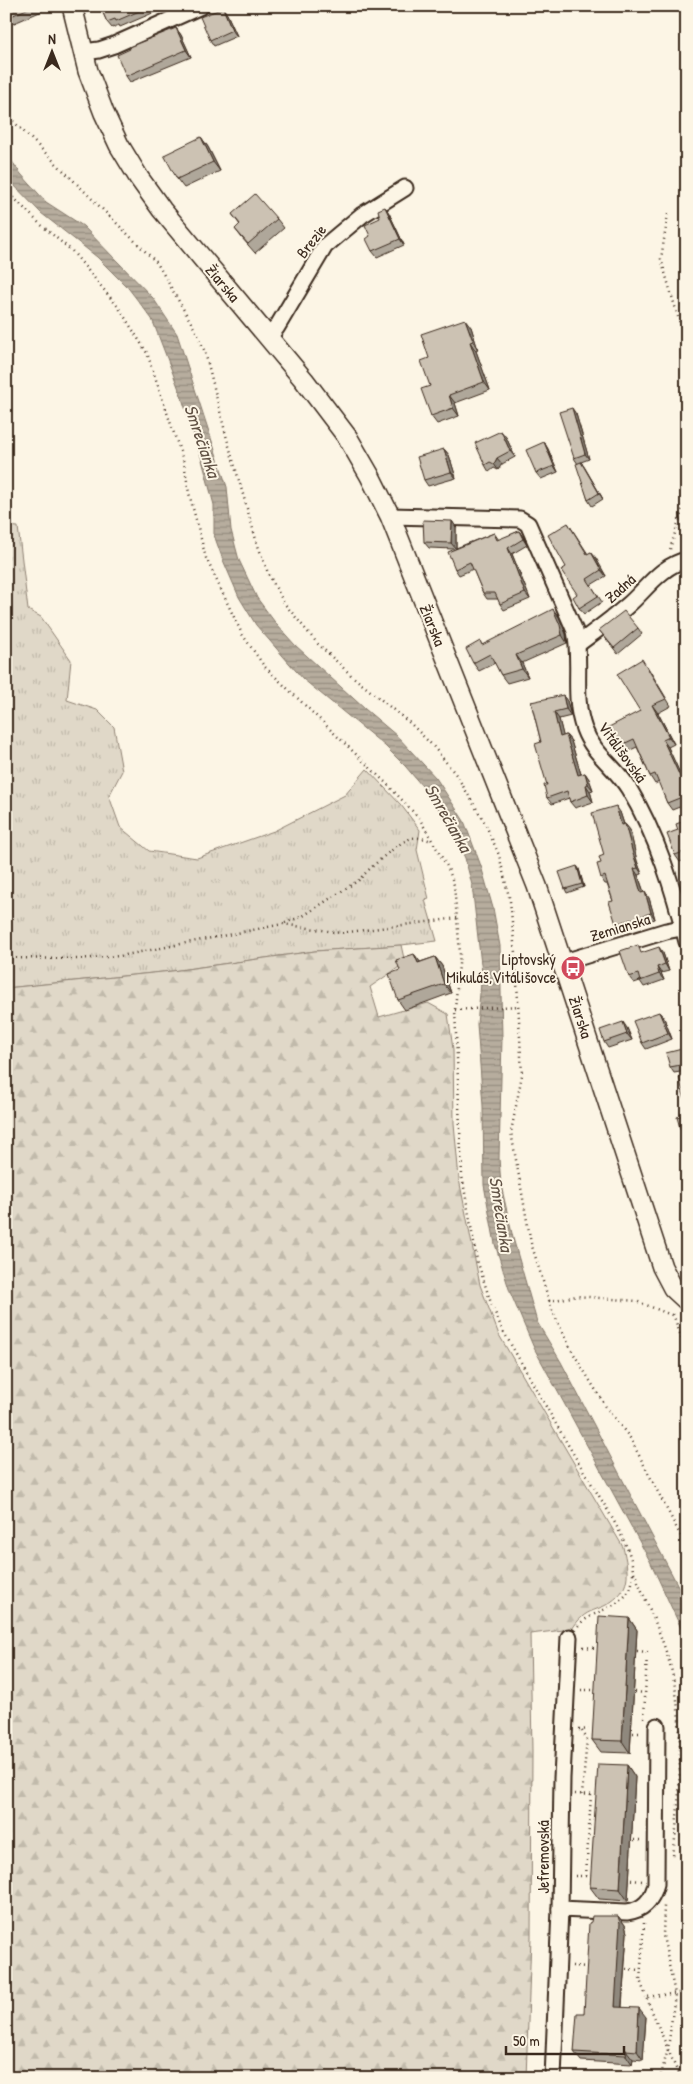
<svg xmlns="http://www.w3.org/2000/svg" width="693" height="2084" font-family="'Patrick Hand',sans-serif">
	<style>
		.grass { fill: url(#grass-tufts); stroke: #8e8173 }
		.forest { fill: url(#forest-firs); stroke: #8e8173 }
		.water { fill: url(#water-rules); stroke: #85796b }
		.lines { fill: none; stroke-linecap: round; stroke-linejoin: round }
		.minor-casing { stroke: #3b2a1e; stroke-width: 19 }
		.tertiary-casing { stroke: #3b2a1e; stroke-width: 22 }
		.path { stroke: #3b2a1e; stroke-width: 2.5; stroke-dasharray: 1 4; stroke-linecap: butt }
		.minor { stroke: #fcf5e5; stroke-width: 15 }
		.tertiary { stroke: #fcf5e5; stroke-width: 19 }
		.wall { fill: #afa79a; stroke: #3b2a1e }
		.shaded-wall { fill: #8f887d; stroke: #3b2a1e }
		.building { fill: #ccc2b3; stroke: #3b2a1e }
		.labels { text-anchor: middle; stroke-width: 4; stroke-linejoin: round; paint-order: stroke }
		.street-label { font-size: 16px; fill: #3b2a1e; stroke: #fcf5e5 }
		.poi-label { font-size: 16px; fill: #3b2a1e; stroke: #fcf5e5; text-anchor: end }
		.water-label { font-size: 18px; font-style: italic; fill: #605144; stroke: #fcf5e5 }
	</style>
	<defs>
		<pattern id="grass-tufts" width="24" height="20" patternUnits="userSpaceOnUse" patternTransform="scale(1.25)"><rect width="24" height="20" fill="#e0d8c8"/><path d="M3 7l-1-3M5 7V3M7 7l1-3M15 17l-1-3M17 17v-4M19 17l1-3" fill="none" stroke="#c1baab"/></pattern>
		<pattern id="forest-firs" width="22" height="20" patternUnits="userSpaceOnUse" patternTransform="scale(1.25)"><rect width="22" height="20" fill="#e0d8c8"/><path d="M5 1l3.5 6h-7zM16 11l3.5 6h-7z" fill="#c1baab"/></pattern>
		<pattern id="water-rules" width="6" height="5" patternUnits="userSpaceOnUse" patternTransform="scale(1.25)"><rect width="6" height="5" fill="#b7ad9e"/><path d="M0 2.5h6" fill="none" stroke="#968d80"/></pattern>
	</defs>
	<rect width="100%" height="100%" fill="#fcf5e5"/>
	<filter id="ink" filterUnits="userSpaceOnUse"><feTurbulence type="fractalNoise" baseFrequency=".02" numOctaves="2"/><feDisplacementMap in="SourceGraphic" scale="10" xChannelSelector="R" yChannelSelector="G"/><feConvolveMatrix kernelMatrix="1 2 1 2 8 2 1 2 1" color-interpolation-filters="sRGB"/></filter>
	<g filter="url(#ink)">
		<path class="grass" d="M6,526L18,527L28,610L41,617L71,660L67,700L97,710L114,727L122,771L109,796L120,827L149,851L197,858L274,831L345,795L367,769L401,805L420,830L417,850L429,899L425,900L437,941L401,945L315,951L172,971L6,988Z"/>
		<path class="forest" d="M401,945L405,963L370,987L379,1017L428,1003L448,1014L453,1049L454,1123L459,1179L480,1285L499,1335L623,1547C629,1573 632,1590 606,1605C599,1609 588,1611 582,1617C578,1620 575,1625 572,1629L530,1634L532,1751L531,1937L526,2078H6V988L172,971L315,951Z"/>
		<path class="water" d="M6,153L21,174L46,202L83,226L153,298L177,334L227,487L231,530L239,560L257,598L277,625L295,645L365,709L397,736L436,778L464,821L481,866L493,908L500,946L502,1038L499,1158L501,1185L513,1238L537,1322L561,1362L687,1603V1641L650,1561L534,1348L510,1292L495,1244L484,1185L483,1106L477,1024L482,973L472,885L465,858L451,829L432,798L406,767L385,746L303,679L256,625L239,597L223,560L214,535V505L202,460L180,392L152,319L129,289L97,257L41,213L9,180L6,176Z"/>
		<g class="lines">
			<defs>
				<g id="minor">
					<path d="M84,52L99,50L114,45L201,6"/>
					<path d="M269,337L277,327L325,246L362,215L405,188"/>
					<path d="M390,516L520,519L528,524L575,631C582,663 572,696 584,729C593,754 616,767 629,789C657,835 674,891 687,942"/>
					<path d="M578,644C594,632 611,620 627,606C646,590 661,565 687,560"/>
					<path d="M564,962L666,931L687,927"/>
					<path d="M560,1909L627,1912C644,1910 652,1900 656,1884L657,1726"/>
					<path d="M553,2078L560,1909L562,1778L569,1637"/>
				</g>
				<path id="tertiary" d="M72,6L88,71L104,113L119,145L139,178L162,210L304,380L348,438L370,476L390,516L537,886L662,1267L673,1288L687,1301"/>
			</defs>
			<use href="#minor" class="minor-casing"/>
			<use href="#tertiary" class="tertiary-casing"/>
			<g class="path">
				<path d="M6,114L157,263L197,333L205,352L227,439L257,543L268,573L284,603L317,643L352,676L411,724L433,746L457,776L485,823L499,855L510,901L516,963L522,1075L511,1132L531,1243L552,1310L572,1351L606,1407L630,1438L687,1548"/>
				<path d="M6,190L40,224L72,251L119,308L147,353L184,463L189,493L206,558L242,634L264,666L386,783L419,818L448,868L454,885L460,953L455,1010L462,1176L477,1260L491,1303L502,1329C528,1374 553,1420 580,1465C595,1490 616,1521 627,1548C632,1560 636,1576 630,1589C620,1609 592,1610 578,1626"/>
				<path d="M668,214L661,259L681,327L687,353"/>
				<path d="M670,549L687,495"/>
				<path d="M285,923L303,916L359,880C366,871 401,840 412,838C419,837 425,839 432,841"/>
				<path d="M6,958L76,959L120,956L283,924L341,933L458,918"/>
				<path d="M455,1010L518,1006"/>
				<path d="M549,1301L577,1296L636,1301L674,1316"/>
				<path d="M673,1314L687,1353"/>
				<path d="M634,1572C646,1601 660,1631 669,1661C686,1717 680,1798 673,1856"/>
				<path d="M583,1647L596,1648"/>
				<path d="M637,1651L647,1652L644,1718"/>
				<path d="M581,1690H596"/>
				<path d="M635,1692L645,1693"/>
				<path d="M579,1730L589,1729"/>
				<path d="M582,1731L587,1739L582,1795"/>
				<path d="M633,1733H643"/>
				<path d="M575,1794L595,1795"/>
				<path d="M634,1840H642"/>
				<path d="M575,1876H589"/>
				<path d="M586,1876L591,1795"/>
				<path d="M631,1880L643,1881"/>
				<path d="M644,1923L640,1980L646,1997"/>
				<path d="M572,1966L589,1967"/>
				<path d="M626,1969L641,1970"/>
				<path d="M661,2075L668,2049L675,1994L663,1936L664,1906"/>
				<path d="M680,2078L646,1997L687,1992"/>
			</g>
			<use href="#minor" class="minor"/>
			<use href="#tertiary" class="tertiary"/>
		</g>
		<g class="wall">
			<path d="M6,6H39L42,11L12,24L7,18Z"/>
			<path d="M100,6H169L120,27L119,25L112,28L107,22Z"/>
			<path d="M223,8L227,14L237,36L214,46L210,40Z"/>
			<path d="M176,28L181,35L191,57L130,82L126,76Z"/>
			<path d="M201,137L208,147L220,171L184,188L177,179Z"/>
			<path d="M385,207L389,213L404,245L377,257L372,251L380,218Z"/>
			<path d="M232,214L277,219L284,228L255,253L242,238L235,229L240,225Z"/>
			<path d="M471,327L478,350L476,351L490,390L455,403L459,416L437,424L431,416L429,358Z"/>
			<path d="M576,414L589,459L581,462L603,499L592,506L588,500L578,464L574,458Z"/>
			<path d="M506,437L515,457L502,464L498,470L494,468L489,472L485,465Z"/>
			<path d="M544,442L548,449L558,472L541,479L536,473Z"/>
			<path d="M444,449L449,455L456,478L428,486L424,480Z"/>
			<path d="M452,521L456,527V548L494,533L499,540L519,531L523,537L527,545L512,554L530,599L504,610L500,604L498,599H487L483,593L473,569L459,575L455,569L454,549L429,548L424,542Z"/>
			<path d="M568,523L588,554L591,552L606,576L591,585L602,602L584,614L579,608L577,594L566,567Z"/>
			<path d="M559,617L566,634L567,643L522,663L528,677L507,683L501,675L495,663L479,671L473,663L480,641L482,645Z"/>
			<path d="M638,628L642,634L618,654L599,630Z"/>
			<path d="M647,666L671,706L658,713L674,744L668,747L683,781L687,779V804L672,810L667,803L659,782L655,784L650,776L637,747L624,753L620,748H619L614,741L640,711Z"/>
			<path d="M567,701L571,716L559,719L563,736L566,735L571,741L581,774L585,773L589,779L593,790L590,791L593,802L575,808L570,802L569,798L552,804L547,798V785L541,742L531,702Z"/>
			<path d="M620,812L624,824H625L630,830L637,861L642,874L638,875L644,892L649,898L655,919L620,930L616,924L613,901L607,884H605L601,878L604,855Z"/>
			<path d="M687,820V859L680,862L675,855Z"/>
			<path d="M577,866L579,869L584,887L567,893L565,889Z"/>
			<path d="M643,953H663L669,971L661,973L664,980L644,987L640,981L634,983L629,977Z"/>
			<path d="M414,954L420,962L435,957L442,966L451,993L405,1010L398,1000L400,970Z"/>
			<path d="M659,1012L664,1018L672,1039L646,1049L642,1043Z"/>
			<path d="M627,1028L632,1040L608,1048L604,1042Z"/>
			<path d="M682,1049L687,1056V1071L674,1073L670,1067Z"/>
			<path d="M687,1114V1134H685L680,1128Z"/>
			<path d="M629,1618L637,1630L630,1753L601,1752L592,1740Z"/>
			<path d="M627,1765L635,1777L628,1901L599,1899L590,1887Z"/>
			<path d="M618,1916L625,1925L627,1933L622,2007L646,2017L643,2060L633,2059L632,2064L581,2061L574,2052L584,2013Z"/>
		</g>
		<g class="shaded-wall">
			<path d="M223,8L227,14L237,36L232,30Z"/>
			<path d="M176,28L181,35L191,57L186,50Z"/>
			<path d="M201,137L208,147L220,171L213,162Z"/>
			<path d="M385,207L389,213L404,245L400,239Z"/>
			<path d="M465,319L471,327L478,350L473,341Z"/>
			<path d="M470,342L476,351L490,390L484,382Z"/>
			<path d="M449,395L455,403L459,416L453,408Z"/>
			<path d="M572,408L576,414L589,459L585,454Z"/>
			<path d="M501,431L506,437L515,457L510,451Z"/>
			<path d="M544,442L548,449L558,472L554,466Z"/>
			<path d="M444,449L449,455L456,478L451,472Z"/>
			<path d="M497,458L502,464L498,470L494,464Z"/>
			<path d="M581,462L585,468L603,499L599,493Z"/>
			<path d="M452,521L456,527V549L451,543Z"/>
			<path d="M519,531L523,537L527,545L523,539Z"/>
			<path d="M508,548L512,554L530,599L525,593Z"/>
			<path d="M591,552L596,558L606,576L601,570Z"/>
			<path d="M553,609L559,617L566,634L567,643L562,635Z"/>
			<path d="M516,655L522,663L528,677L522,669Z"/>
			<path d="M563,695L567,701L571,716L566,709Z"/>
			<path d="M652,705L658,713L674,744L669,737Z"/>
			<path d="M554,712L559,719L565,743L560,737Z"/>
			<path d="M566,735L571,741L583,781L578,775Z"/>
			<path d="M663,740L668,747L687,788L682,781Z"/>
			<path d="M585,773L589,779L593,790L588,784Z"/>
			<path d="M586,785L590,791L593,802L588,795Z"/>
			<path d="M616,806L620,812L626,831L621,825Z"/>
			<path d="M625,824L630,830L637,861L642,874L638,868L633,854Z"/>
			<path d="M577,866L579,869L584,887L582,884Z"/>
			<path d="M634,869L638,875L646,899L641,893Z"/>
			<path d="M645,892L649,898L655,919L651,913Z"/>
			<path d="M659,947L663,953L669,971L665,964Z"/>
			<path d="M414,954L421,963H418Z"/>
			<path d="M435,957L442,966L451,993L444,984Z"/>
			<path d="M657,967L661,973L664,980L659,974Z"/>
			<path d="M659,1012L664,1018L672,1039L668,1033Z"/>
			<path d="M623,1022L627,1028L632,1040L627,1034Z"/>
			<path d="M682,1049L686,1055L687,1066L686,1064Z"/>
			<path d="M629,1618L637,1630L630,1753L622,1741Z"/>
			<path d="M627,1765L635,1777L628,1901L620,1889Z"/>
			<path d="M618,1916L625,1925L627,1933L621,2016L615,2007Z"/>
			<path d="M639,2008L646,2017L643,2060L637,2051Z"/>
			<path d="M626,2050L633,2059L632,2064L626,2055Z"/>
		</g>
		<g class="building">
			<path d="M6,6H33L7,18L6,16Z"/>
			<path d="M100,6H151L116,21L115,19L107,22Z"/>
			<path d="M223,8L232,30L210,40L200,17Z"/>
			<path d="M176,28L186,50L126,76L117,55L130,49L129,47Z"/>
			<path d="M201,137L213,162L177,179L164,155Z"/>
			<path d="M255,194L277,219L248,244L235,229L240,224L232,214Z"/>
			<path d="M385,207L400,239L372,251L366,239L370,236L365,225L380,218L378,210Z"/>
			<path d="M465,319L473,341L470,342L484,382L449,395L453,408L431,416L421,389L430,386L421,361L429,358L421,334Z"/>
			<path d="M572,408L585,454L574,458L559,412Z"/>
			<path d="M501,431L510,451L497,458L494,464L490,462L485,465L475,443Z"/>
			<path d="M544,442L554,466L536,473L526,450Z"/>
			<path d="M444,449L451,472L424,480L417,457Z"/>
			<path d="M581,462L599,493L588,500L576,464Z"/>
			<path d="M423,520L452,521L451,543L424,542Z"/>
			<path d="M568,523L587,554L591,552L601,570L587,579L598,596L579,608L573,597L577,594L561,570L566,567L548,535Z"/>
			<path d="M519,531L523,539L508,548L525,593L500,604L495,593H483L470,562L455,569L448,552L494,533L497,540Z"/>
			<path d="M687,578V587L683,580Z"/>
			<path d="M553,609L560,625L562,635L516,655L522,669L501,675L490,654L473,663L466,649L480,641L482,645Z"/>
			<path d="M624,611L638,628L614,648L599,630Z"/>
			<path d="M642,659L666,699L652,705L669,737L663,740L682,781L687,779V795L667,803L655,774L650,776L634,739L619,746L616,740L614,741L607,728L640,711L617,674Z"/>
			<path d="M563,695L566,709L554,712L560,737L566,735L578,775L585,773L588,784L586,785L588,795L570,802L567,791L547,798L544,785H547L535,744L541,742L531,702Z"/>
			<path d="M616,806L621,825L625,824L633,854L638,868L634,869L641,893L645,892L651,913L616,924L609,902L613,901L605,876L601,878L597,864L601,863L599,857L604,855L592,813Z"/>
			<path d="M687,820V851L675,855L667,834L678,830L676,824Z"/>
			<path d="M577,866L582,884L565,889L559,872Z"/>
			<path d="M638,945L641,953L659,947L665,964L657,967L659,974L640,981L638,974L629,977L620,951Z"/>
			<path d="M414,954L418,963L435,957L444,984L398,1000L389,974L400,970L396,960Z"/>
			<path d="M659,1012L668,1033L642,1043L633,1021Z"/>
			<path d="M623,1022L627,1034L604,1042L600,1030Z"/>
			<path d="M682,1049L686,1064L670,1067L666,1053Z"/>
			<path d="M687,1075V1108L679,1077Z"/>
			<path d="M687,1114V1130L686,1127L680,1128L677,1117Z"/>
			<path d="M599,1616L629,1618L622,1741L592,1740Z"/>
			<path d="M598,1764L627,1765L620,1889L590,1887Z"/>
			<path d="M592,1916H618L620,1923L615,2007L639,2008L637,2051L626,2050V2055L574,2052L577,2013H584L589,1923L591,1922Z"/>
		</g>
	</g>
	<defs>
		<symbol id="bus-disc" viewBox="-11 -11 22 22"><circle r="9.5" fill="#d1495b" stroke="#fcf5e5"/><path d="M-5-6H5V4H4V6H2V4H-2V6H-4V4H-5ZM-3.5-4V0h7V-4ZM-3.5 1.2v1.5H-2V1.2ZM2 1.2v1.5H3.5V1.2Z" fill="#fff"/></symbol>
	</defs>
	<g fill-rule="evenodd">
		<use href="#bus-disc" x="559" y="954" width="28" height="28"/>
	</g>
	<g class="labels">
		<g class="street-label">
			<text transform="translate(311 241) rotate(-52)" y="6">Brezie</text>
			<text transform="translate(223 283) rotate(50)" y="6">Žiarska</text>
			<text transform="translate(620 588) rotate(-42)" y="6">Zadná</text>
			<text transform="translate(433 625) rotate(68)" y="6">Žiarska</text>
			<text transform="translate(623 752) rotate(54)" y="6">Vitálišovská</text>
			<text transform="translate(620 927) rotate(-17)" y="6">Zemianska</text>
			<text transform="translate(581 1017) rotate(72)" y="6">Žiarska</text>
			<text transform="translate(543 1857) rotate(-90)" y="6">Jefremovská</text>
		</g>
		<g class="poi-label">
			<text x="556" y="965">Liptovský<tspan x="556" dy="18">Mikuláš,Vitálišovce</tspan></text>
		</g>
		<g class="water-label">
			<text transform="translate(202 441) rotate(71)" y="6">Smrečianka</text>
			<text transform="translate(448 818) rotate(60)" y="6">Smrečianka</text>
			<text transform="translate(501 1214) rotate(81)" y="6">Smrečianka</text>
		</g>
	</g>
	<rect width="693" height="2084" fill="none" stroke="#fcf5e5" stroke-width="25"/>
	<rect x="12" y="12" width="668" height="2059" fill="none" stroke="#3b2a1e" stroke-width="2" filter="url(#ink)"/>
	<g transform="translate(52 52)" stroke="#fcf5e5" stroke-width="4" paint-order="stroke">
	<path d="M0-4L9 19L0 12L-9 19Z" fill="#3b2a1e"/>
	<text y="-8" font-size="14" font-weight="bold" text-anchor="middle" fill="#3b2a1e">N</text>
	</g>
	<path d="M506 2046v8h118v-8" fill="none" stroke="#3b2a1e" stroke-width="2.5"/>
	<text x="513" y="2046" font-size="15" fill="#3b2a1e" stroke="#fcf5e5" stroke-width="4" paint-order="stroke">50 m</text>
</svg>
